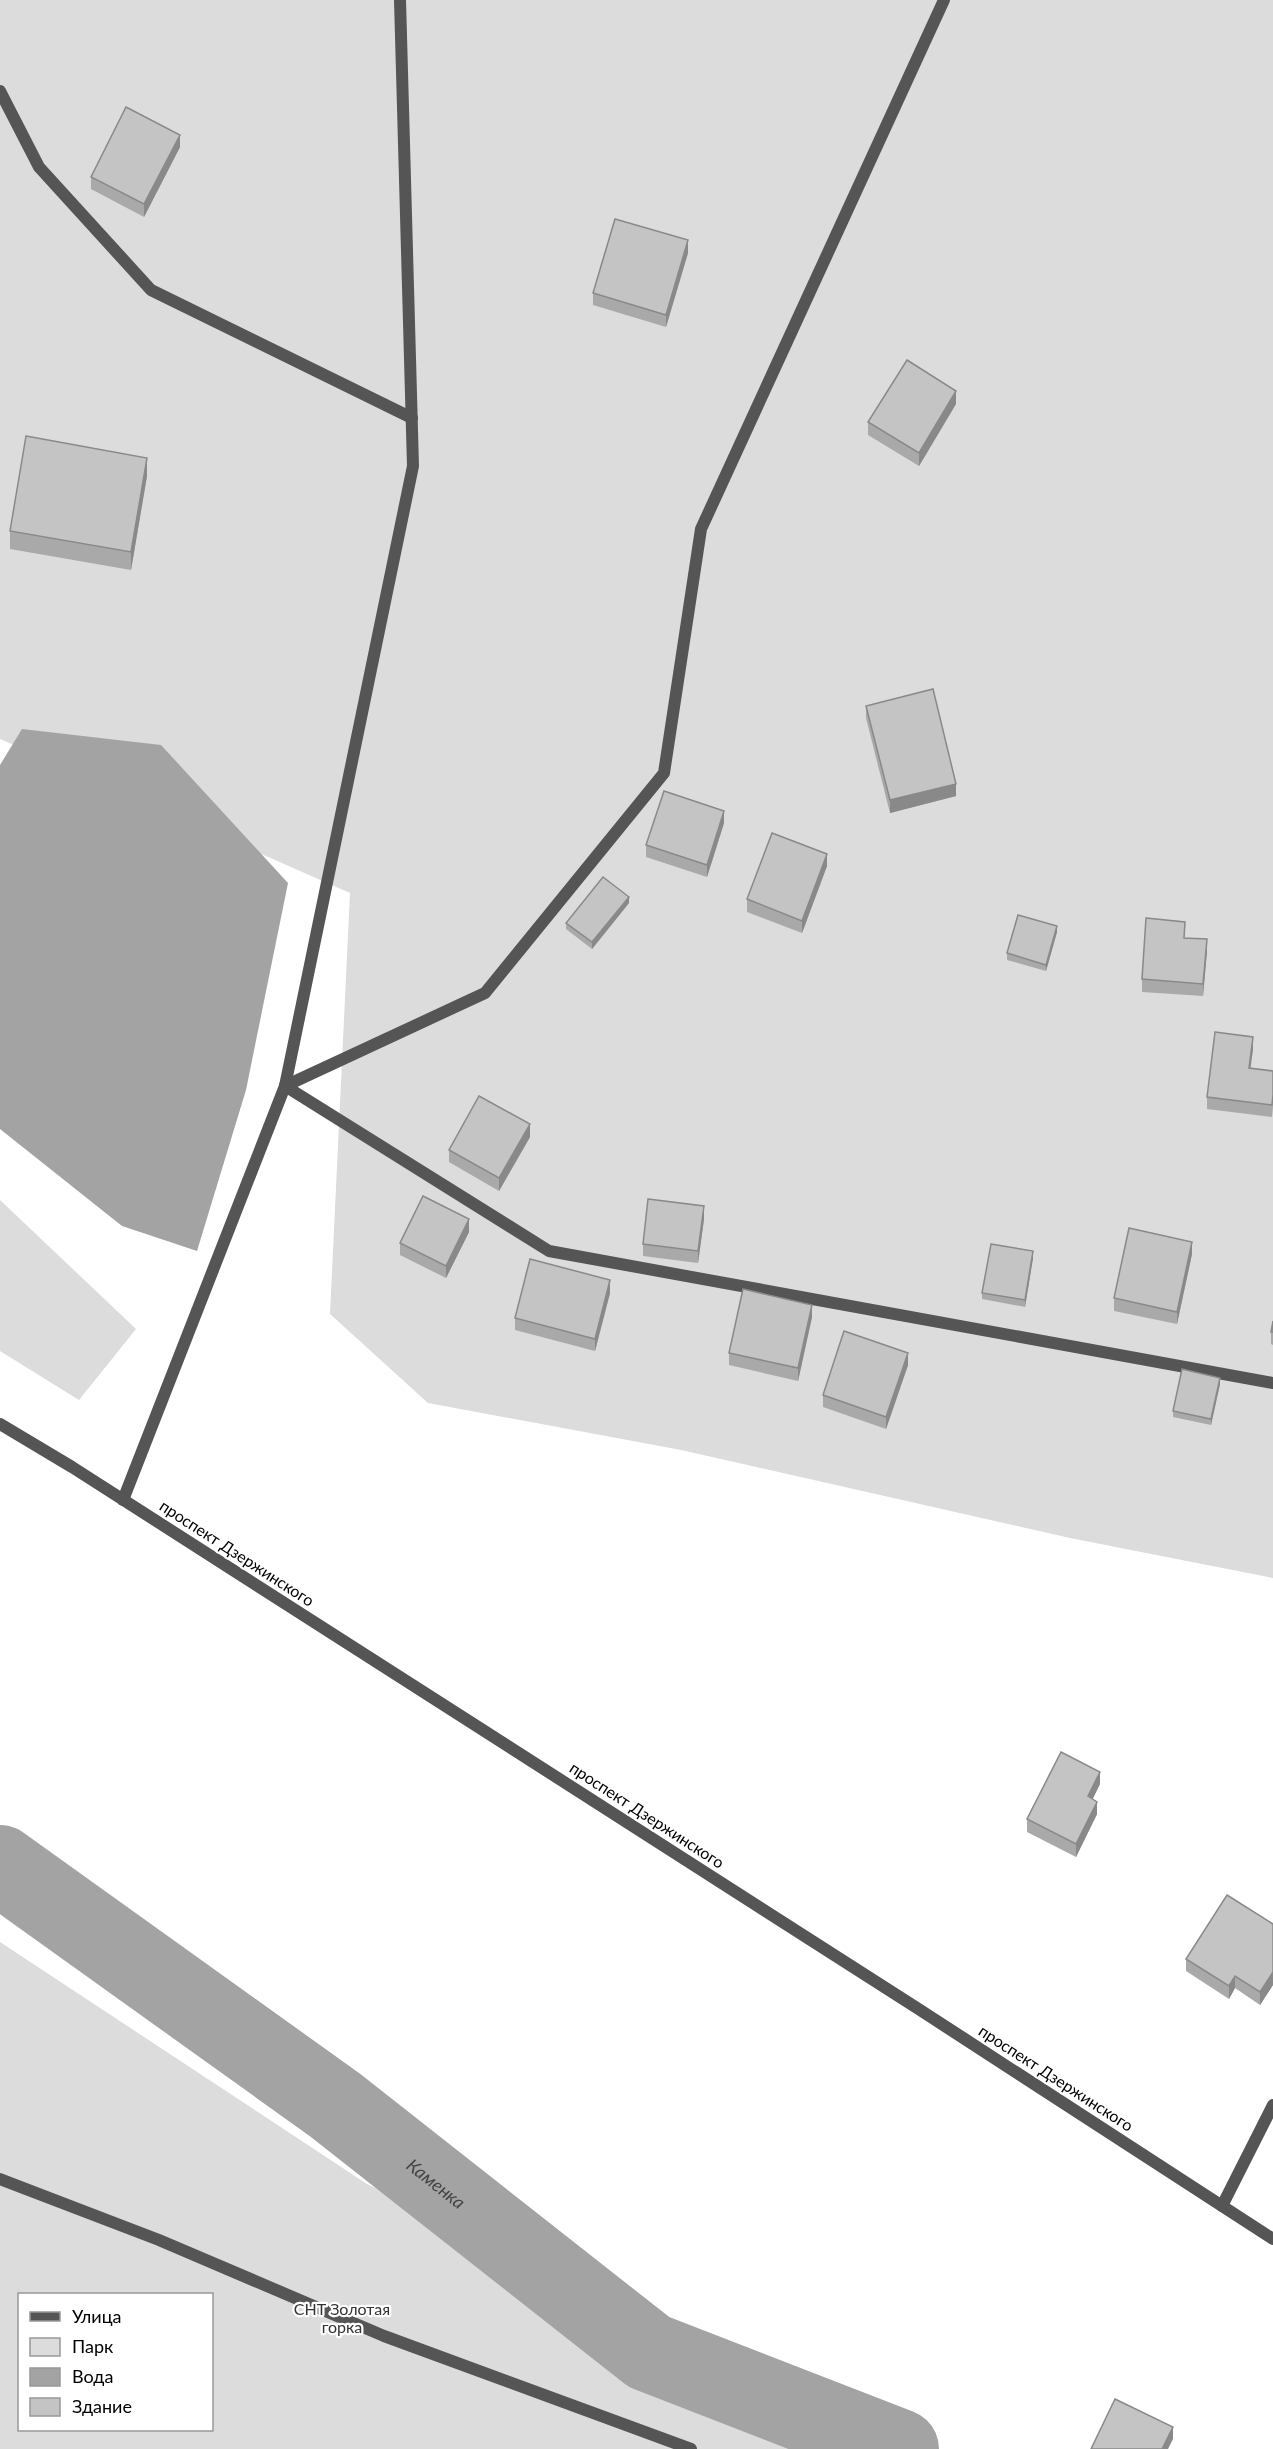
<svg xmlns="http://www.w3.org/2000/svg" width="1273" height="2449" font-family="Lato,sans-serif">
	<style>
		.green { fill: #dcdcdc; fill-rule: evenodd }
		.water { fill: #a3a3a3 }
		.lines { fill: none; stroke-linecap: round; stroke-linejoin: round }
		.river { stroke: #a3a3a3; stroke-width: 80 }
		.service { stroke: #555; stroke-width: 12 }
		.minor { stroke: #555; stroke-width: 12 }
		.tertiary { stroke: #555; stroke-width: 12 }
		.wall { fill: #a9a9a9 }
		.shaded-wall { fill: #898989 }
		.building { fill: #c4c4c4; stroke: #898989; stroke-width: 1.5 }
		.labels { text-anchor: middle; stroke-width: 4.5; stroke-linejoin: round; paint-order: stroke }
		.street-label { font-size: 16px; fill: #000; stroke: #fff }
		.park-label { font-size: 16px; fill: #333; stroke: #fff }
		.water-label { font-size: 18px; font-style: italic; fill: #444; stroke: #fff }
	</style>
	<rect width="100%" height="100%" fill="#fff"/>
	<g class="green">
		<path d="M0,0H1273V1578L1070,1538L681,1450L428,1403L330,1314L350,893L0,739Z"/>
		<path d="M0,1200L136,1329L79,1400L0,1351Z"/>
		<path d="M0,1942L367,2184L920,2449H0ZM20,2294H212V2430H20Z"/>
	</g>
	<path class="water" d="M22,729L161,745L288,883L246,1090L197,1251L122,1226L0,1129V765Z"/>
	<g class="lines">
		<path class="river" id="s1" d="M0,1865L335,2105L649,2352L899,2449"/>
		<g class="service">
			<path d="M0,91L39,167L151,290L412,418"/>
			<path d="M285,1086L485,993L664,773L701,529L944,0"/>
			<path d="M285,1086L549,1251L1273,1383"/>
			<path d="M123,1500L285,1086L413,466L400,0"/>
			<path d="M1222,2206L1273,2105"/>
		</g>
		<path class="minor" d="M0,2179L159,2240L384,2336L691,2449"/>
		<path class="tertiary" d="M0,1424L72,1467L917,2008L1273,2239"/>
	</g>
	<g class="wall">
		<path d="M180,147L144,217L91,189V177Z"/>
		<path d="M688,253L666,327L593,305V293Z"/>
		<path d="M956,404L919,466L868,435V422Z"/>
		<path d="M147,476L131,570L10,549V531Z"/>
		<path d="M866,706L956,796L890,813L866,718Z"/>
		<path d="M724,823L707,877L646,857V845Z"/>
		<path d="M827,866L802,933L747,912V899Z"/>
		<path d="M629,903L592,949L566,929V923Z"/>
		<path d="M1057,932L1046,971L1007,960V953Z"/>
		<path d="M1185,938L1207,951L1203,996L1142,992V979Z"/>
		<path d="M1253,1049L1250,1068L1273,1071V1107L1272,1117L1207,1109V1097Z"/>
		<path d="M530,1137L499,1191L449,1162V1150Z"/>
		<path d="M704,1219L698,1263L643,1256V1244Z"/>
		<path d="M469,1232L446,1278L400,1255V1243Z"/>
		<path d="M1192,1254L1177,1324L1114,1311V1298Z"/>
		<path d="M1033,1258L1025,1307L982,1299V1293Z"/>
		<path d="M610,1293L595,1351L515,1330V1318Z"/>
		<path d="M812,1317L798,1381L729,1365V1353Z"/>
		<path d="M1273,1321V1345L1271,1344V1332Z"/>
		<path d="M908,1365L886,1429L823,1407V1395Z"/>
		<path d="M1220,1384L1211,1425L1173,1417V1411Z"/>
		<path d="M1100,1784L1092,1799L1097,1814L1076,1857L1027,1832V1819Z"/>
		<path d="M1273,1924V1985L1260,2005L1235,1988L1229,1999L1186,1971V1959Z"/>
	</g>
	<g class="shaded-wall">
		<path d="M180,135V147L144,217V204Z"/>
		<path d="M688,240V253L666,327V315Z"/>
		<path d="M956,391V404L919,466V453Z"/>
		<path d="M147,458V476L131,570V552Z"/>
		<path d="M956,784V796L890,813V800Z"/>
		<path d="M724,811V823L707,877V865Z"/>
		<path d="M827,854V866L802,933V921Z"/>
		<path d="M629,897V903L592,949V942Z"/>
		<path d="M1057,926V932L1046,971V965Z"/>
		<path d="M1207,939V951L1203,996V984Z"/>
		<path d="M1253,1037V1049L1249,1080V1068Z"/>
		<path d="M530,1124V1137L499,1191V1178Z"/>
		<path d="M704,1206V1219L698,1263V1251Z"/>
		<path d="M469,1219V1232L446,1278V1266Z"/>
		<path d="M1192,1242V1254L1177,1324V1312Z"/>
		<path d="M1033,1251V1258L1025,1307V1300Z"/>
		<path d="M610,1280V1293L595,1351V1339Z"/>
		<path d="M812,1305V1317L798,1381V1368Z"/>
		<path d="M908,1353V1365L886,1429V1417Z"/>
		<path d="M1220,1378V1384L1211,1425V1419Z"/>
		<path d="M1100,1772V1784L1088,1809V1796Z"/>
		<path d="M1097,1802V1814L1076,1857V1844Z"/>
		<path d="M1273,1972V1985L1260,2005V1992Z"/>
		<path d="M1235,1976V1988L1229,1999V1986Z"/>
		<path d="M1173,2427V2439L1168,2449H1162Z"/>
	</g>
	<g class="building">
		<path d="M126,107L180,135L144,204L91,177Z"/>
		<path d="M615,219L688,240L666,315L593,293Z"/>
		<path d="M907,360L956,391L919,453L868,422Z"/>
		<path d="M26,436L147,458L131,552L10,531Z"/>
		<path d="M933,689L956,784L890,800L866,706Z"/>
		<path d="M664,791L724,811L707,865L646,845Z"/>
		<path d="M772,833L827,854L802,921L747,899Z"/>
		<path d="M603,877L629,897L592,942L566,923Z"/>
		<path d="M1018,915L1057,926L1046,965L1007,953Z"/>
		<path d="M1146,918L1185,922L1184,938L1207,939L1203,984L1142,979Z"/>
		<path d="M1215,1032L1253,1037L1249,1068L1273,1071V1095L1272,1105L1207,1097Z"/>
		<path d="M479,1096L530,1124L499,1178L449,1150Z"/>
		<path d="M423,1196L469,1219L446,1266L400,1243Z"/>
		<path d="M648,1199L704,1206L698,1251L643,1244Z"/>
		<path d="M1129,1228L1192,1242L1177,1312L1114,1298Z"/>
		<path d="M991,1244L1033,1251L1025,1300L982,1293Z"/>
		<path d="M530,1259L610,1280L595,1339L515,1318Z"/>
		<path d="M743,1289L812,1305L798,1368L729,1353Z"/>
		<path d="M1273,1321V1332H1271Z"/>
		<path d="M844,1331L908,1353L886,1417L823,1395Z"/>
		<path d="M1182,1369L1220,1378L1211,1419L1173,1411Z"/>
		<path d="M1061,1752L1100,1772L1088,1796L1097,1802L1076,1844L1027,1819Z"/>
		<path d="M1227,1895L1273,1924V1972L1260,1992L1235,1976L1229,1986L1186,1959Z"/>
		<path d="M1115,2399L1173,2427L1162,2449H1091Z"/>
	</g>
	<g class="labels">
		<g class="street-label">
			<text transform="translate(237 1553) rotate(33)" y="6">проспект Дзержинского</text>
			<text transform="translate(647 1815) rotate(33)" y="6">проспект Дзержинского</text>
			<text transform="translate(1056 2078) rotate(33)" y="6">проспект Дзержинского</text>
		</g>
		<g class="park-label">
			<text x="342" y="2315">СНТ Золотая<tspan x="342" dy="18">горка</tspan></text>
		</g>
		<g class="water-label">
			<text dy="6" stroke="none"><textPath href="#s1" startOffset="540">Каменка</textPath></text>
		</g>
	</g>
	<rect x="18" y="2293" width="195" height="138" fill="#ffffff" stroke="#999999" stroke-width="1.5"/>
	<rect x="30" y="2312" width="30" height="9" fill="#555555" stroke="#999999" stroke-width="1.5"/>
	<text x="72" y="2323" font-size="18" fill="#000000">Улица</text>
	<rect x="30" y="2338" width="30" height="18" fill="#dcdcdc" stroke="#999999" stroke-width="1.5"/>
	<text x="72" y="2353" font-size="18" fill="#000000">Парк</text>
	<rect x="30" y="2368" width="30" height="18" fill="#a3a3a3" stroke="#999999" stroke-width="1.5"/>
	<text x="72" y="2383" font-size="18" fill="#000000">Вода</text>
	<rect x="30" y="2398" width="30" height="18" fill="#c4c4c4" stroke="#999999" stroke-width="1.5"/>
	<text x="72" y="2413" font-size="18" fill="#000000">Здание</text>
</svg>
